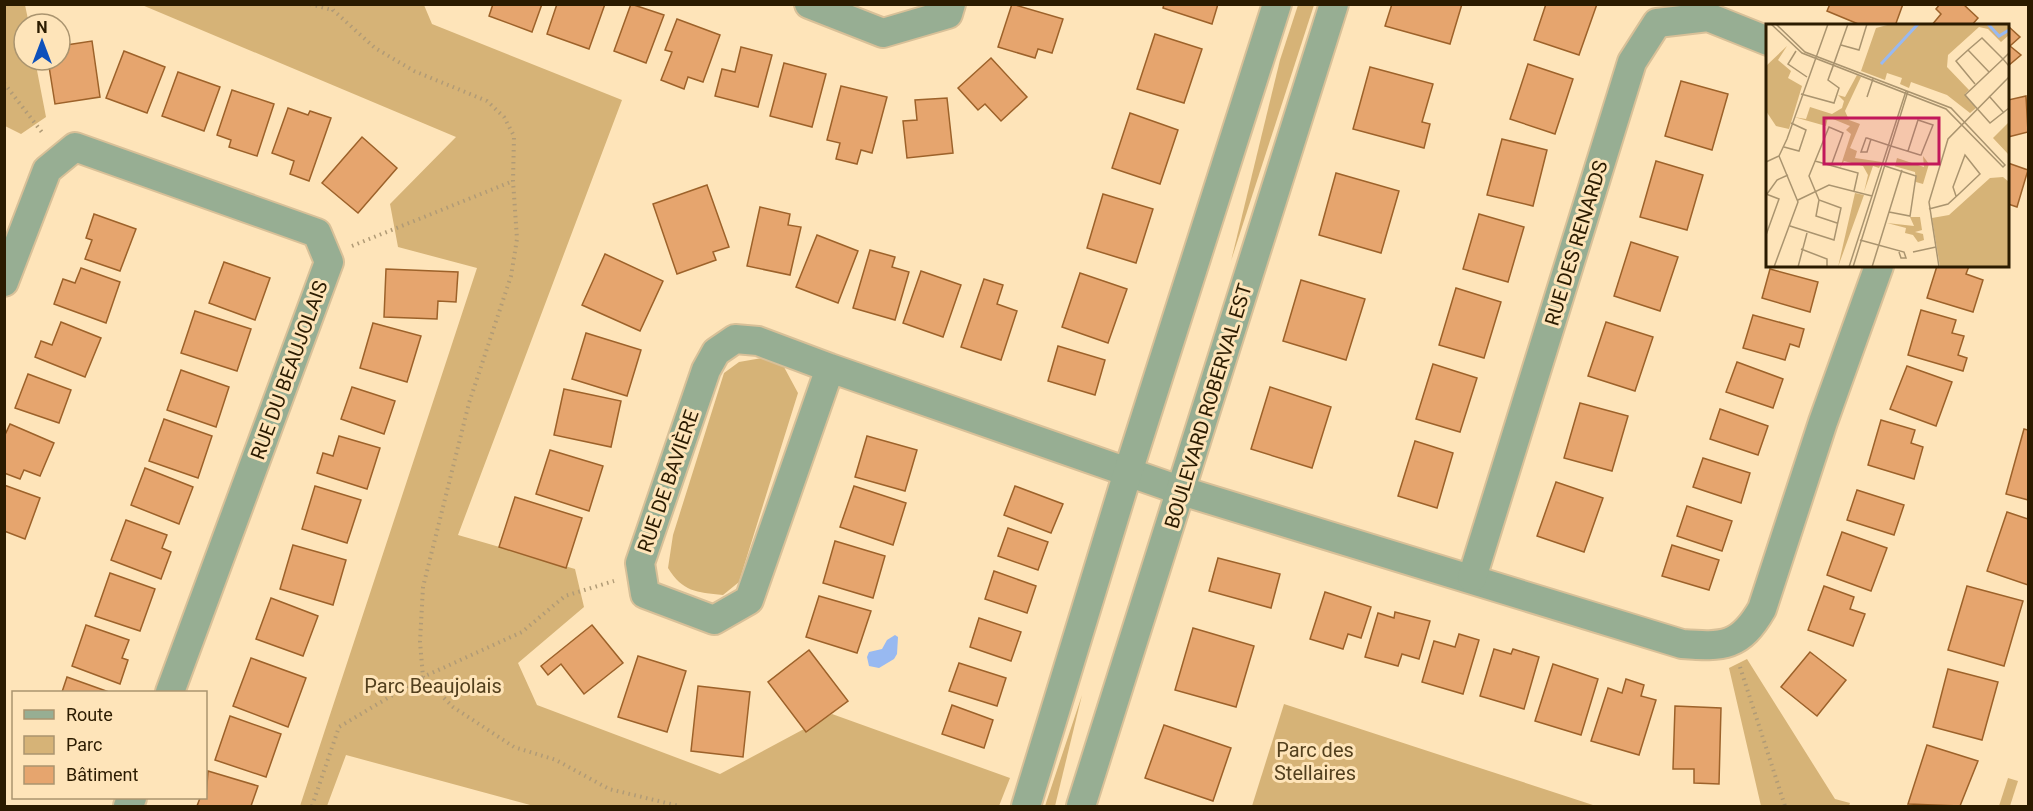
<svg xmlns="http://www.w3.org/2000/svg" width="2033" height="811" font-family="Roboto,sans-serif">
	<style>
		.green { fill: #d6b377 }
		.water { fill: #98b9f1 }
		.building { fill: #e6a56e; stroke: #9d622a; stroke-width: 1.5 }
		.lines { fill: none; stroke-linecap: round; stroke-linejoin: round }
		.minor-casing { stroke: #d8c098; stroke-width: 32 }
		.path { stroke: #b19b76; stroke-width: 4; stroke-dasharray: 1.5 4.5; stroke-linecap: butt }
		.minor { stroke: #97ae93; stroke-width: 28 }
		.labels { text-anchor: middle; stroke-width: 6; stroke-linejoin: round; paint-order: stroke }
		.street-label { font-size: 20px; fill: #2b1b00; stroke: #fee4b9 }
		.park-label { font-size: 20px; fill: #53401e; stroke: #fee4b9 }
		.inset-river { fill: none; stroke: #98b9f1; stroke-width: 3 }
		.inset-road { fill: none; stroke: #aa946f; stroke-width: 1.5 }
		.view { fill: #c2185b; fill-opacity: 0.15; stroke: #c2185b; stroke-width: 3 }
		.inset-edge { fill: none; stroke: #2b1b00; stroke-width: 3 }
	</style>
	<rect width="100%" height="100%" fill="#fee4b9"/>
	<g class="green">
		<path d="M4,5H25L29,24H24V60H35L46,117L21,134L5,126Z"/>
		<path d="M142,5H424L432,24L622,100L458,535L575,569L584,607L518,663L537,705L720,774L832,714L1010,778L999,806H534L346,755L327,806H300L477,268L398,247L390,204L456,137Z"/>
		<path d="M1298,5H1314L1231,261L1280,60Z"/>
		<path d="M762,358L784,367L798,393L739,582L723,595C696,592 683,592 668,568L673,535L724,373L739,362Z"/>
		<path d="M1747,659L1835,799L1850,803L1849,806H1761L1729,668Z"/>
		<path d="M1082,695L1055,806H1045Z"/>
		<path d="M1284,704L1596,806H1252Z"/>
		<path d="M2008,778L2018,781L2010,806H1999Z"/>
	</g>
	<path class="water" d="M895,635L898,637L897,654L894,659L879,668L869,666L867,657L869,652L882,649L887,640Z"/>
	<g class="building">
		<path d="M493,4H542L532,32L489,16Z"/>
		<path d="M557,4H605L589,49L547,34Z"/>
		<path d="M631,4L664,15L646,63L614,51Z"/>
		<path d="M1012,4L1063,19L1052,53L1038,49L1035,58L998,47Z"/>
		<path d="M1164,4H1218L1212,24L1163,8Z"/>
		<path d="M1392,4H1462L1450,44L1385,26Z"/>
		<path d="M1546,4H1597L1579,55L1534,40Z"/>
		<path d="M1830,4H1903L1895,26H1863L1827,11Z"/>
		<path d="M1940,4H1963L1978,18L1971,26H1931L1941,14L1936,9Z"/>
		<path d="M677,19L720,35L703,82L688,77L684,89L661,80L672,52L665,50Z"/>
		<path d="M2008,26L2020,37L2010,46L2021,55L2008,66Z"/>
		<path d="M1155,34L1202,49L1184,103L1137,89Z"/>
		<path d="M92,41L100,97L55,104L48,60H60V46Z"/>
		<path d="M741,47L772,55L758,107L715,96L722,69L735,72Z"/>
		<path d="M124,51L165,67L147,113L106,98Z"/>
		<path d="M991,58L1027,97L1001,121L985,104L978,110L958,88Z"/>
		<path d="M784,63L826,74L812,127L770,116Z"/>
		<path d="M1528,64L1573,79L1555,134L1510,119Z"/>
		<path d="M1370,67L1433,84L1422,122L1430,124L1424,148L1353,129Z"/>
		<path d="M178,72L220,87L204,131L162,116Z"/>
		<path d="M1681,81L1728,94L1712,150L1665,136Z"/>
		<path d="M841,86L887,97L872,153L861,150L857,164L836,159L840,143L827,140Z"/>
		<path d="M232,90L274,104L257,156L229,147L231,140L217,135Z"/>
		<path d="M2026,96L2028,132L2008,137V100Z"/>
		<path d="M947,98L953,153L907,158L903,121L917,120L915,100Z"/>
		<path d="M288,108L308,115L310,111L331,118L309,181L290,174L294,161L272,153Z"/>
		<path d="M1130,113L1178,130L1160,184L1112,168Z"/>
		<path d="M362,137L397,168L358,213L322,183Z"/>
		<path d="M1502,139L1547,150L1533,206L1487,195Z"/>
		<path d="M1656,161L1703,175L1687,230L1640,217Z"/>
		<path d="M2008,163L2028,170L2017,207L2008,204Z"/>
		<path d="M1336,173L1399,191L1381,253L1319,235Z"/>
		<path d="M707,185L729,247L713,252L716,260L677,274L653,204Z"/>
		<path d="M1103,194L1153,209L1136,263L1087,248Z"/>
		<path d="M760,207L790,214L788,225L801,227L790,275L747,266Z"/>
		<path d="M94,214L136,229L120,271L85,259L92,240L86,238Z"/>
		<path d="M1479,214L1524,227L1508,282L1463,269Z"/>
		<path d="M817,235L858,251L838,303L796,287Z"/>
		<path d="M1631,242L1678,257L1660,311L1614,296Z"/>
		<path d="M870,250L895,257L892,267L909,272L895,320L853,308Z"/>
		<path d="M605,254L663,281L640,331L582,305Z"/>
		<path d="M224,262L270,278L255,320L209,303Z"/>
		<path d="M1937,266H1969L1966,274L1983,280L1973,312L1927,298Z"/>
		<path d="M81,268L120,282L106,323L54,304L63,279L75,283Z"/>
		<path d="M386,269L458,272L456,302L438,301L437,319L384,317Z"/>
		<path d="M1770,269L1818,282L1810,312L1762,298Z"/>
		<path d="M921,271L961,285L943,337L903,323Z"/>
		<path d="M1080,273L1127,289L1108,343L1062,327Z"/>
		<path d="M984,279L1003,285L997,304L1017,311L1001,360L961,347Z"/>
		<path d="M1301,280L1365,299L1346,360L1283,341Z"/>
		<path d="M1456,288L1501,302L1484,358L1439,345Z"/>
		<path d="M1921,310L1956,320L1952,333L1964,336L1958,355L1967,358L1963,371L1908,355Z"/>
		<path d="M195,311L251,329L237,371L181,353Z"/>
		<path d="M1753,315L1804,329L1799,347L1790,344L1785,360L1743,348Z"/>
		<path d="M61,322L101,338L85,377L35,357L41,341L52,345Z"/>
		<path d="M1606,322L1653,337L1635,391L1588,376Z"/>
		<path d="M373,323L421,336L407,382L360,368Z"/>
		<path d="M586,333L641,350L627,396L572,379Z"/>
		<path d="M1058,346L1105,360L1095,395L1048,381Z"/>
		<path d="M1737,362L1783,379L1773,408L1726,392Z"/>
		<path d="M1433,364L1477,378L1460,432L1416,419Z"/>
		<path d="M1907,366L1952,382L1936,426L1890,409Z"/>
		<path d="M181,370L229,387L216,427L167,410Z"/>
		<path d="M28,374L71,390L59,423L15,408Z"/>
		<path d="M352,387L395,401L384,434L341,419Z"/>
		<path d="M1270,387L1331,407L1312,468L1251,449Z"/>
		<path d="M564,389L621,401L611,447L554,435Z"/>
		<path d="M1580,403L1628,416L1612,471L1564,458Z"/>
		<path d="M1720,409L1768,426L1758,455L1710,439Z"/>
		<path d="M164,419L212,436L198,478L149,461Z"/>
		<path d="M1881,420L1915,430L1911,443L1923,447L1914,479L1868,465Z"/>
		<path d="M10,424L54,443L40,476L24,470L20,479L4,473V437Z"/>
		<path d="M2024,429L2028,430V500L2006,494Z"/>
		<path d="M339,436L380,448L367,489L317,473L323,453L333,456Z"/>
		<path d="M867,436L917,450L905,491L855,477Z"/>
		<path d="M1415,441L1453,453L1437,508L1398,496Z"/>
		<path d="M550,450L603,466L589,511L536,494Z"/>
		<path d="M1703,458L1750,473L1741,503L1693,487Z"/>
		<path d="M145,468L193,487L179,524L131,505Z"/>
		<path d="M1556,482L1603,498L1584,552L1537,536Z"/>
		<path d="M4,485L40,498L25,539L4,531Z"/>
		<path d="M315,486L361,500L347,543L302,529Z"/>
		<path d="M854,486L906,503L893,545L840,527Z"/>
		<path d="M1015,486L1063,504L1051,533L1004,515Z"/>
		<path d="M1857,490L1904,505L1894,535L1847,520Z"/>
		<path d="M515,497L582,518L566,568L499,547Z"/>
		<path d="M1687,506L1732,521L1722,551L1677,536Z"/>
		<path d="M2007,512L2028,519V585L1987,571Z"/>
		<path d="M126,520L167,535L162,548L171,552L161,579L111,560Z"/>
		<path d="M1008,528L1048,542L1038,570L998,556Z"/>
		<path d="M1842,532L1887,548L1871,591L1827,575Z"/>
		<path d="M835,541L885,556L873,598L823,583Z"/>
		<path d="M293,545L346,560L333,605L280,589Z"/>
		<path d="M1672,545L1719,560L1709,590L1662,576Z"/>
		<path d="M1218,558L1280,574L1271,608L1209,591Z"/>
		<path d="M994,571L1036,586L1027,613L985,599Z"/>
		<path d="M110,573L155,589L140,631L95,616Z"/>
		<path d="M1824,586L1854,597L1850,609L1865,614L1853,646L1808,630Z"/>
		<path d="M1967,586L2023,601L2004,666L1948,650Z"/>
		<path d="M1325,592L1371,607L1361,638L1348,634L1343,649L1310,639Z"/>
		<path d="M819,596L871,611L857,653L806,637Z"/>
		<path d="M271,598L318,616L303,656L256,639Z"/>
		<path d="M1395,612L1430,621L1419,659L1402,654L1398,666L1365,657L1378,613L1394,618Z"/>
		<path d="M979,618L1021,632L1011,661L970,647Z"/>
		<path d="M86,625L129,640L122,658L128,660L120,684L72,666Z"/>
		<path d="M592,625L623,663L584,694L561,664L548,675L541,666Z"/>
		<path d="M1193,628L1254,646L1236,707L1175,690Z"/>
		<path d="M1459,634L1479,640L1463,694L1422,682L1434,641L1455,647Z"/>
		<path d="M1494,649L1511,654L1513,649L1539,657L1524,709L1480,696Z"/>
		<path d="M809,650L848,701L806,732L768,682Z"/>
		<path d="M1810,652L1846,680L1817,716L1781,687Z"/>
		<path d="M638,656L686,671L667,732L618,717Z"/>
		<path d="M251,658L306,678L288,727L233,706Z"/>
		<path d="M959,663L1006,678L997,706L949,691Z"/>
		<path d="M1553,664L1598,679L1581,735L1535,721Z"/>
		<path d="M1948,669L1998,682L1982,740L1933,727Z"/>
		<path d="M67,677L109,692H62Z"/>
		<path d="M1626,679L1644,685L1641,696L1656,700L1639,755L1591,741L1608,688L1622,693Z"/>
		<path d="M698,686L750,692L743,757L691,751Z"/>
		<path d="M952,705L993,720L984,748L942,734Z"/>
		<path d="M1675,706L1721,708L1719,784L1694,783V769H1673Z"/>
		<path d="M230,716L281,734L266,777L215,760Z"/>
		<path d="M1164,725L1231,748L1213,801L1145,778Z"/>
		<path d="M1927,745L1978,761L1960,806L1908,804Z"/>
		<path d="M208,771L258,786L251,806H197L200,798H206Z"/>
	</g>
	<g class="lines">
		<defs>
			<g id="minor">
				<path d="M809,4L883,33L948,14L951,4"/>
				<path d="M4,282L47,170L75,147L317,233L329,262L170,692"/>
				<path d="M830,368L749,600L714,620L645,594L640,563L706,370L716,352L735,339L758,341L830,368L1182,491L1682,644C1724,647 1740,647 1762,609L1823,422L1879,266"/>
				<path d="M1472,578L1632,62L1657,23L1708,17L1768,41"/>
				<path d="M128,806L132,798"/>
				<path d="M1026,806L1128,472L1277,4"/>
				<path d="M1081,806L1334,4"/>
			</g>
		</defs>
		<use href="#minor" class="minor-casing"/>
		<g class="path">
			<path d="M310,4L332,10"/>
			<path d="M331,4L333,10L375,48L414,71L487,101L504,117L514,136L513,181L517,239L511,276L469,403L423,587L420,642L423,677L453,707L514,747L556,760L609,789L679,806"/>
			<path d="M4,83L44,135"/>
			<path d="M352,246L513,181"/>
			<path d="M1740,667L1785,806"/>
			<path d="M312,806L339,727L423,677L522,632L565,596L614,581"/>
		</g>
		<use href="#minor" class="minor"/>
	</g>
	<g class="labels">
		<g class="street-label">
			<text transform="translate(1576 243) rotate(-73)" y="7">RUE DES RENARDS</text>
			<text transform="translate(289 370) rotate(-70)" y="7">RUE DU BEAUJOLAIS</text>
			<text transform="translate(1208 406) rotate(-73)" y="7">BOULEVARD ROBERVAL EST</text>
			<text transform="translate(668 481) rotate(-71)" y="7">RUE DE BAVIÈRE</text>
		</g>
		<g class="park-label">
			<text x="433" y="693">Parc Beaujolais</text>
			<text x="1315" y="757">Parc des<tspan x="1315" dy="23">Stellaires</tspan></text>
		</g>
	</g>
	<g transform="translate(1766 24)">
		<rect width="243" height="243" fill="#fee4b9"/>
		<path d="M125,0H243V11L235,18L222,5L213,3L182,31L181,43L203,66L199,70L210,84L204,89L181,71L145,58L143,64L134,60L136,54L121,49L119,56L95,47L110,4ZM21,22L12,36L25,47L22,54L36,62L23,105L10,102L0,87V42ZM91,51L95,53L79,87L83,96L94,100L84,124L91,127L89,134L116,138L113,144L107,142L98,168L102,151L97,142L78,137L74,144L85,110L80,106L84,102L62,93L60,102L28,93L40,95L44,83L66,90L76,84L78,77L72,71L79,73ZM243,98V131L227,114ZM157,132L163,140L157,160L150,158L149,148L121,140L129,142L131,134L158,143ZM237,153L243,158V243H174L166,194L183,191L224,154ZM89,169L98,171L72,243ZM144,193H154L156,206L149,208L157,210L158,216L152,218L147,211L139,209L140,204L121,199L148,202Z" fill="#d6b377"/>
		<path class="inset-river" d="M222,0L233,12L243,6M115,40L152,0"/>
		<path class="inset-road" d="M5,0L36,29L180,85L237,143L239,141L185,84L39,28L10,0M75,21L93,26L101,0M202,26L223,48M30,27L22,40L41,53M243,42L237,35L199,71L224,99L243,84M65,48L71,31M209,60L190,37L202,26L216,14L237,35L243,29M35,70L68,79L73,64L62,56L82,0M223,72L238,89M101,73L107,55M105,115L101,128H95L100,114H101L125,122L154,131H155L167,101L152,96L142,127M18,123L33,127L40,106L25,99M49,137L92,149L88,167M0,138L13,132L21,115L62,0M119,142L150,152L144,192L123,188M0,170L13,175L0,211M1,170L11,156L22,151M32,176L63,161L106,172M53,176L50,192L71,199M163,185L182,180L194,169L214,150L199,131L187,163L190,172M24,202L68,216L75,184L53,176L43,152L63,103L77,109L65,142M94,216L138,228L140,234H135L133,228M35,225L61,235V243M147,228L170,223M8,243L32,178L13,132M32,243L41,209M83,243L140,67M87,243L142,67M106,243L136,146M173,243L163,178L182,115L243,53"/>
		<path class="view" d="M58,94H173V140H58Z"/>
		<rect width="243" height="243" class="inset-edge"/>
	</g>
	<rect width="2033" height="811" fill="none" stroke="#2b1b00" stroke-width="12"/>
	<rect x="12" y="691" width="195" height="108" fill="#fee4b9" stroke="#aa946f" stroke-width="1.5"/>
	<rect x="24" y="710" width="30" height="9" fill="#97ae93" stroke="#aa946f" stroke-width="1.5"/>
	<text x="66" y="721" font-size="18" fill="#2b1b00">Route</text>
	<rect x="24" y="736" width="30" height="18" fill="#d6b377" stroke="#aa946f" stroke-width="1.5"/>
	<text x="66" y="751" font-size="18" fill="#2b1b00">Parc</text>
	<rect x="24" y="766" width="30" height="18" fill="#e6a56e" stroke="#aa946f" stroke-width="1.5"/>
	<text x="66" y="781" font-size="18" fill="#2b1b00">Bâtiment</text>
	<g transform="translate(42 42)"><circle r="28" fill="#fee4b9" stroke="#aa946f" stroke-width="1.5"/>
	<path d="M0-4.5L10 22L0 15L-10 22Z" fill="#0d50bb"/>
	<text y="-9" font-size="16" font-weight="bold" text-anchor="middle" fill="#2b1b00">N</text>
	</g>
</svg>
